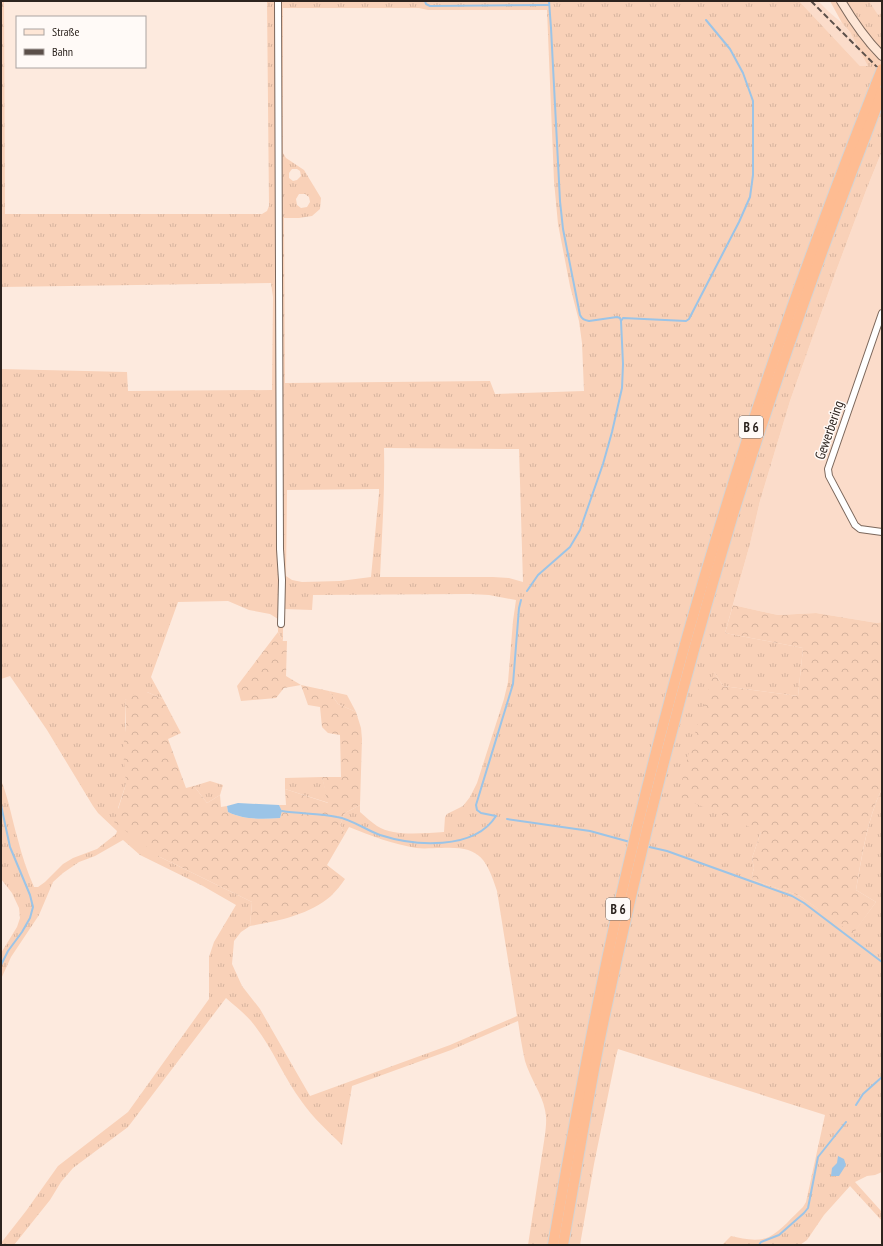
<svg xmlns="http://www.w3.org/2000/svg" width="883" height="1246" font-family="'PT Sans Narrow',sans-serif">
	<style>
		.built { fill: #fbdcca }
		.grass { fill: url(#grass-tufts); fill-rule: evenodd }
		.forest { fill: url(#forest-crowns) }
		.water { fill: #9bc4e7 }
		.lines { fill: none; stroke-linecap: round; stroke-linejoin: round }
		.stream { stroke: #9bc4e7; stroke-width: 2 }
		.minor-casing { stroke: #7b675b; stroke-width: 8 }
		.secondary-casing { stroke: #7b675b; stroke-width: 10 }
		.trunk-casing { stroke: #d5d3d2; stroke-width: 12 }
		.minor { stroke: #fff; stroke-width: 6 }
		.secondary { stroke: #fee6d6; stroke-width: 8 }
		.trunk { stroke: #febc92; stroke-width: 10 }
		.rail { stroke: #5b4f49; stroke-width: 2; stroke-dasharray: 6 3; stroke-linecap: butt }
		.trunk-bridge-casing { stroke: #d5d3d2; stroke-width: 12; stroke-linecap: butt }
		.trunk-bridge { stroke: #febc92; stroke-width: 10 }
		.labels { text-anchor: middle; stroke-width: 3; stroke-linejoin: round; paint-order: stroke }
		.shield { fill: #fffaf7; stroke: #6c6460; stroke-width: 1 }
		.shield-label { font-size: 13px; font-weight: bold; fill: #2d241f }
		.street-label { font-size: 14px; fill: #2d241f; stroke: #fffaf7 }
	</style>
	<defs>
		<pattern id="grass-tufts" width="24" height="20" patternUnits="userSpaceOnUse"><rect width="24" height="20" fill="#f9d1b8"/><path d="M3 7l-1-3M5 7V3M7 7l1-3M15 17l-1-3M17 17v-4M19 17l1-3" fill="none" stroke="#d6b39e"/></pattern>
		<pattern id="forest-crowns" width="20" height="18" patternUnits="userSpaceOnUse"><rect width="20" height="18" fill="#f9d1b8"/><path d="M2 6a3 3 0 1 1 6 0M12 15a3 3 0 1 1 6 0" fill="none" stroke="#d6b39e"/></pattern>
	</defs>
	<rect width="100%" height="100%" fill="#fdeade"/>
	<g class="built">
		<path d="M799,1H818L829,12L842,23L850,32L869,66H860Z"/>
		<path d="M869,1H882V13L878,16Z"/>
		<path d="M882,151V622L877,623L816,613L778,615L733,605L750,544L760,501L790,401L835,274L867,188Z"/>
	</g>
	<g class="grass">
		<path d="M1,1H4L5,214H262L267,211L269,206L267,1H799L860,66H868L850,32L842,23L830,1H869L878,15L882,13V151L867,188L835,274L790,401L760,501L750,544L725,633L803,648L798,696L723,686L714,672L761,832L752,858L754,868L752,875L753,880L800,896L853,933L876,902L856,890C862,856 867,820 882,788V1172L875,1175L867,1176L855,1182L882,1212V1221L850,1186L824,1215L807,1240L800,1245H722L731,1236C743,1239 758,1242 769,1237C781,1231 793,1216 803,1207L806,1202L825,1115L618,1049L616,1056L594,1164L580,1245H528L545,1135C546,1126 547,1118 545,1110C542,1094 530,1078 525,1061C522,1048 520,1034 518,1021L451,1050L352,1086L342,1145C328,1131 313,1118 302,1102C284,1078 273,1049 255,1026C247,1015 236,1007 226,998L128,1127L73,1168L61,1182L50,1200L14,1245H1V1243L26,1211L58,1166L128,1112L209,999V957L214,942L236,905L203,886L140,855L123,840L95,856L79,862L63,873L53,882L39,915L11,957L1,979V953L17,927L20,918L19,908L12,893L1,879V780C9,800 12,820 18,840C22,856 27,871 34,887H38L45,882L63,864L73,858L97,849L116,834L117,831L98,813L93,806L47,730L10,676L1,679V369L127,372L128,391L272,390L273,297L271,283L1,287ZM283,8H419L428,10H547L554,181L558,224L570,286L579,321L582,343L584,391L495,394L490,381L285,383L284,218H299L312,216L320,209L321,198L304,170L286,158L283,153ZM292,169H297L300,171L301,176L297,180L293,181L289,178V173ZM299,194H305L309,197L310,202L307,207L301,208L297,205L296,199ZM384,448L519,449L523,582L509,578L493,577H380C382,534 385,491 384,448ZM379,489V493L371,577L340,581L302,582L292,580L286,576L287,490ZM470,594L489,595L516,600L513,621L508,682L504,699L477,783L470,797L463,806L447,814L445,817L444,832C424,833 394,837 377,826C371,822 366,817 360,812V805L345,813L340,825L345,834L349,827C371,836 393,844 416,848C424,849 433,848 441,848C479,846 486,857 497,891L517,1016L450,1045L310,1096L260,1009L242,986L232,964L234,941L241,932L250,926L252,902L160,857L118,808L126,784L125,700L147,692L163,699L151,677L178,602L228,601L249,610L270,614L278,619V632L283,641V609L312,610L313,595Z"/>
		<path d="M329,691L347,695L356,712L338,704Z"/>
		<path d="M322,777L329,803L285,789V778Z"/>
		<path d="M210,781L223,785L220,795L207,803L194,786Z"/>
	</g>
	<g class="forest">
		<path d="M733,605L778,615L816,613L877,623L882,622V788C867,820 862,855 856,890L876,902L853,934L800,896L753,880L752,875L754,868L752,858L761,832L678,796L688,756L714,672L723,686L798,696L803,648L725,633Z"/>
		<path d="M278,632L283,641H287L286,676L301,685L329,691L338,704L356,712L361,728L362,739L360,805L345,813L340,825L345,834L327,865L345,879C341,885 336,891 331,896C309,915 278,921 250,926L252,902L160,857L114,822L126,784L123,750L126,724L125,700L137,692H147L163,699L181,733L168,739L186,788L194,786L207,803L220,795L221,807L227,806L228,812C244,820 263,819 280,818L282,811L279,805H286L285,789L328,803L322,777H341L340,735L328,733L322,727L320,707L308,705L301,685L284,688L276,698L241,701L237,686Z"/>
	</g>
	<g class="water">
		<path d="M238,803L279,805L282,811L280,818C263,819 244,820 228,812L227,806Z"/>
		<path d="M838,1156L844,1159L846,1165L839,1176H831L832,1168L837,1163Z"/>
	</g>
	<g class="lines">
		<g class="stream">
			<path d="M425,1L426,4L430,6L549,5"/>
			<path d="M621,321L623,318L686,321L689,319L739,222L750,197L753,175V101L743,73L730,49L706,20"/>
			<path d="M527,591L538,575L570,547L580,530L603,464L612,432L622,388L623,364L621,321L620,318L617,317L589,321C584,320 582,319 580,315L563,229L560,201L551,28L549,1"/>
			<path d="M1,805L10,847L30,895L33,907L30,918L22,932L8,951L1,965"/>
			<path d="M282,811C300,814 319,813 337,817C351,819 366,830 380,835C414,846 474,851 496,816L481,813L477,810L476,805L513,684L519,608L521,600"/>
			<path d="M507,819L590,831L630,842"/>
			<path d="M645,846L667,851L792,896L804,903L882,962"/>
			<path d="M856,1105L863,1094L882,1077"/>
			<path d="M759,1245L761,1242L779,1235L804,1213L808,1208L818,1157L846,1122"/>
		</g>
		<defs>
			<g id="minor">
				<path d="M278,1L280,549L282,580L281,624"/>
				<path d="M882,313L828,469L829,476L855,525L860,529L882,532"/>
			</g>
			<path id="secondary" d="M841,1C853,21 866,40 882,56"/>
			<g id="trunk">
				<path d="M553,1245C573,1129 594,1014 620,900C650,770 684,640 724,513C768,368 820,226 876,84"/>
				<path d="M563,1245C575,1178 586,1110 599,1043C635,867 680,691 732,518C763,418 797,320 833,222C849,178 866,136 882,92"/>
			</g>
		</defs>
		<use href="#minor" class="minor-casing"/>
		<use href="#secondary" class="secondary-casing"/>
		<use href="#trunk" class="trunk-casing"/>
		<use href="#minor" class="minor"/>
		<use href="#secondary" class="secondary"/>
		<use href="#trunk" class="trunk"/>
		<path class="rail" d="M811,1L882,72"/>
		<defs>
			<path id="trunk-bridge" d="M876,84L882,69"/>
		</defs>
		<use href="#trunk-bridge" class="trunk-bridge-casing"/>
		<use href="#trunk-bridge" class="trunk-bridge"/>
	</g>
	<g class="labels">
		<g class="shield">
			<rect x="739" y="416" width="24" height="22" rx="3"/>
			<rect x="606" y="898" width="24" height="22" rx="3"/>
		</g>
		<g class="shield-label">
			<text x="751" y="432">B 6</text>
			<text x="618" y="914">B 6</text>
		</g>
		<g class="street-label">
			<text transform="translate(829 430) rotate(-71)" y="5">Gewerbering</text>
		</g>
	</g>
	<rect width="883" height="1246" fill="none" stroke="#2d241f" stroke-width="4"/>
	<rect x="16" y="16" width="130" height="52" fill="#fffaf7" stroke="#aba4a1"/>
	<rect x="24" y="29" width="20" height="6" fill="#fee6d6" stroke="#aba4a1"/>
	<text x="52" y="36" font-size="12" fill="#2d241f">Straße</text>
	<rect x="24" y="49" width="20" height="6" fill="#5b4f49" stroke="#aba4a1"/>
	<text x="52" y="56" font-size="12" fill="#2d241f">Bahn</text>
</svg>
